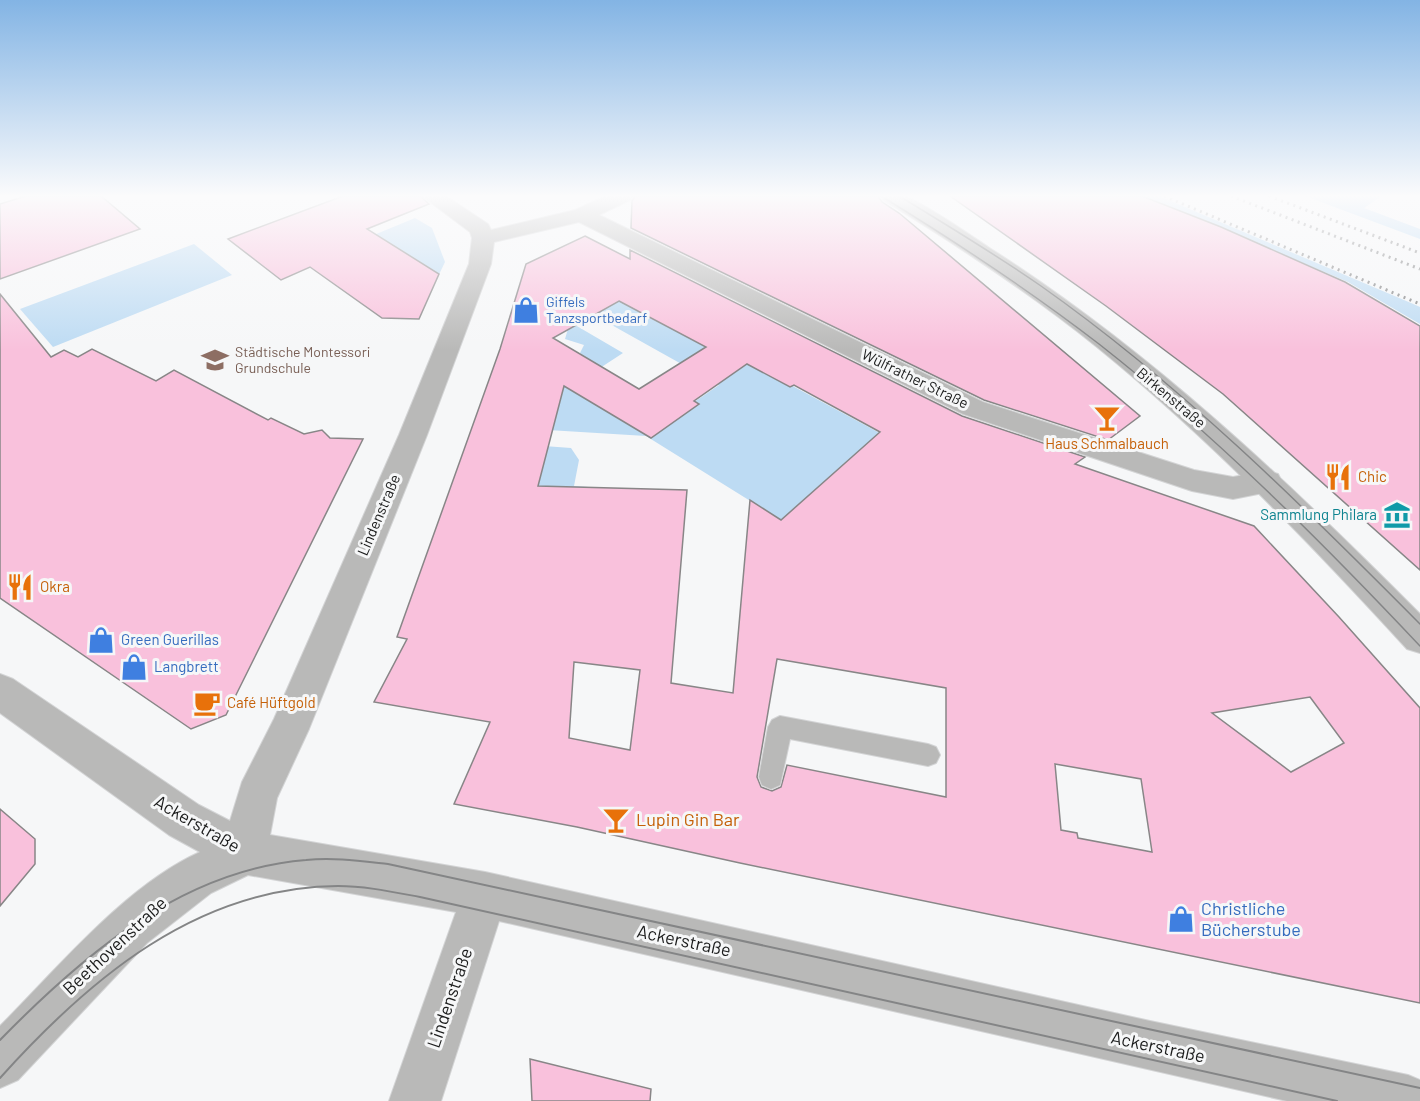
<svg xmlns="http://www.w3.org/2000/svg" width="1420" height="1101" font-family="Barlow,sans-serif">
	<style>
		.green { fill: #bddbf3 }
		.building { fill: #f9c1dc; stroke: #888687; stroke-width: 1.5; fill-rule: evenodd }
		.lines { fill: none; stroke-linecap: round; stroke-linejoin: round }
		.service-casing { stroke: #d3d4d5; stroke-width: 2 }
		.minor-casing { stroke: #d3d4d5; stroke-width: 2 }
		.tertiary-casing { stroke: #d3d4d5; stroke-width: 2 }
		.service { fill: #b9b9b8; fill-rule: evenodd }
		.minor { fill: #b9b9b8; fill-rule: evenodd }
		.tertiary { fill: #b9b9b8; fill-rule: evenodd }
		.tram-far1 { stroke: #848586; stroke-width: 1.5 }
		.tram { stroke: #848586; stroke-width: 2 }
		.rail { stroke: #848586; stroke-width: 3; stroke-dasharray: 2 4.5; stroke-linecap: butt }
		.labels { text-anchor: middle; stroke-width: 6; stroke-linejoin: round; paint-order: stroke }
		.far-shop-label { font-size: 14px; fill: #366cbe; stroke: #f6f7f8; text-anchor: start }
		.far-education-label { font-size: 14px; fill: #785e54; stroke: #f6f7f8; text-anchor: start }
		.street-label { font-size: 15px; fill: #1a1b1b; stroke: #f6f7f8 }
		.food-label { font-size: 15px; fill: #c56008; stroke: #f6f7f8; text-anchor: start }
		.culture-label { font-size: 15px; fill: #0d838f; stroke: #f6f7f8; text-anchor: end }
		.shop-label { font-size: 15px; fill: #366cbe; stroke: #f6f7f8; text-anchor: start }
		.near-food-label { font-size: 18px; fill: #c56008; stroke: #f6f7f8; text-anchor: start }
		.near-street-label { font-size: 18px; fill: #1a1b1b; stroke: #f6f7f8 }
		.near-shop-label { font-size: 18px; fill: #366cbe; stroke: #f6f7f8; text-anchor: start }
	</style>
	<rect width="100%" height="100%" fill="#f6f7f8"/>
	<g class="green">
		<path d="M1145,196H1159L1411,303L1420,307V324L1348,282Z"/>
		<path d="M1305,196H1382L1364,208L1420,229V239Z"/>
		<path d="M415,218L432,228L445,262L434,285L408,283L369,237Z"/>
		<path d="M194,244L232,275L53,347L20,309Z"/>
		<path d="M611,289L645,315L678,332L685,328L915,452L850,459L781,520L646,436L548,430L537,364L588,359L580,353L584,345L565,339L570,322L623,353L600,368L605,409L646,435L719,385L558,295Z"/>
		<path d="M544,446L571,448L579,460L574,486L588,487L584,513L523,486Z"/>
	</g>
	<g class="building">
		<path d="M26,196H101L140,229L0,279V204Z"/>
		<path d="M343,196H420L429,204L367,229L439,274L419,319L382,318L310,267L281,280L228,239Z"/>
		<path d="M635,196H878L882,202L899,213L1140,416L1108,440L984,400L631,228L632,201Z"/>
		<path d="M950,196H1142L1221,227L1345,282L1420,326V570L1223,394L1106,306Z"/>
		<path d="M585,236L630,259V250L962,416L1085,457L1075,464L1254,526L1339,617L1420,708V1003L740,863L577,827L454,804L490,722L374,702L407,639L397,637L500,349L526,264ZM619,301L706,347L639,389L553,338ZM747,364L790,387L794,385L880,432L781,520L750,500L733,693L671,683L687,490L538,486L564,386L651,438L699,404L694,401ZM777,659L946,688V797L787,765L781,787L772,791L761,787L757,777ZM574,662L640,670L630,750L569,738ZM1310,697L1344,743L1291,772L1212,713ZM1055,764L1141,779L1152,852L1078,838L1077,833L1061,830Z"/>
		<path d="M0,294L51,357L64,350L78,357L92,349L156,381L174,370L268,420L271,418L304,434L322,430L330,438L363,439L226,715L191,729L0,598Z"/>
		<path d="M0,809L35,839V864L0,906Z"/>
		<path d="M530,1059L651,1089L650,1101H532Z"/>
	</g>
	<g class="lines">
		<defs>
			<path id="service" d="M780,716L928,744L936,747L940,755L936,763L928,766L790,739L780,785L771,789L762,785L759,777L768,727L772,720Z"/>
			<path id="minor" d="M422,196H446L488,224L491,230L575,210L606,196H633L630,200L599,215L983,402L1194,470L1233,477L1267,471L1278,474L1282,482L1278,490L1233,499L1192,491L963,414L579,222L494,242L491,264L427,435L309,729L277,798L270,835L485,872L1150,1021L1408,1075L1420,1080V1101H1287L499,921L441,1101H389L456,912L248,875L211,893L147,943L18,1080L0,1088V1026C58,968 125,886 200,852L169,835L0,713V674L13,679L199,805L230,821L242,782L274,719L399,435L469,264L472,238L470,232Z"/>
			<path id="tertiary" d="M880,196C887,196 895,195 903,196C917,198 973,237 988,247C1148,349 1287,480 1420,614V653L1407,649C1309,542 1209,438 1097,347C1029,292 957,245 883,200Z"/>
		</defs>
		<use href="#service" class="service-casing"/>
		<use href="#minor" class="minor-casing"/>
		<use href="#tertiary" class="tertiary-casing"/>
		<use href="#service" class="service"/>
		<use href="#minor" class="minor"/>
		<use href="#tertiary" class="tertiary"/>
		<g class="tram-far1">
			<path d="M881,196C956,242 1029,290 1099,344C1215,435 1319,539 1420,646"/>
			<path d="M899,196C947,225 995,254 1041,286C1180,384 1301,504 1420,624"/>
		</g>
		<g class="tram">
			<path d="M0,1040C83,955 182,870 306,860C333,857 361,861 388,864L1420,1088"/>
			<path d="M0,1078C89,979 197,887 338,886C365,886 393,892 420,897L1337,1101"/>
		</g>
		<g class="rail">
			<path d="M1164,196L1420,304"/>
			<path d="M1231,196L1420,269"/>
			<path d="M1269,196L1420,253"/>
		</g>
	</g>
	<linearGradient id="sky" x2="0" y2="1"><stop stop-color="#83b4e4"/><stop offset="0.56" stop-color="#fbfbfc"/><stop offset="1" stop-color="#fbfbfc" stop-opacity="0"/></linearGradient>
	<rect width="1420" height="350" fill="url(#sky)"/>
	<defs>
		<symbol id="shop-bare" viewBox="-9 -9 18 18"><path d="M-5-2.5h2.3a2.7 3.5 0 0 1 5.4 0H5L5.5 6h-11ZM-1.5-2.5h3a1.5 2.3 0 0 0-3 0Z" fill="#3f7fe0" stroke="#f6f7f8" stroke-width="2.5" paint-order="stroke"/></symbol>
		<symbol id="school-bare" viewBox="-9 -9 18 18"><path d="M0-5L7-2L0 1L-7-2ZM-4 1L0 2.5L4 1V4Q0 6-4 4Z" fill="#8d6e63" stroke="#f6f7f8" stroke-width="2.5" paint-order="stroke"/></symbol>
		<symbol id="bar-bare" viewBox="-9 -9 18 18"><path d="M-6-5H6L.8 .8V4.5H3.5V6h-7V4.5H-.8V.8Z" fill="#e8710a" stroke="#f6f7f8" stroke-width="2.5" paint-order="stroke"/></symbol>
		<symbol id="restaurant-bare" viewBox="-9 -9 18 18"><path d="M-5-6h1v4h1v-4h1v4h1v-4h1v5L-1.5 .5V6h-2V.5L-5-1ZM5-6V6H3V1.5H1.5Q1.5-4 5-6Z" fill="#e8710a" stroke="#f6f7f8" stroke-width="2.5" paint-order="stroke"/></symbol>
		<symbol id="museum-bare" viewBox="-9 -9 18 18"><path d="M0-6L6-3V-2H-6V-3ZM-5-1h2V3h-2ZM-1-1h2V3h-2ZM3-1h2V3H3ZM-6 4H6V6H-6Z" fill="#0f9aa8" stroke="#f6f7f8" stroke-width="2.5" paint-order="stroke"/></symbol>
		<symbol id="cafe-bare" viewBox="-9 -9 18 18"><path d="M-5.5-4.5H6V0H3Q3 3.5 0 3.5H-2.5Q-5.5 3.5-5.5 0ZM3-3.2v2h1.7v-2ZM-6 4.5H4V6H-6Z" fill="#e8710a" stroke="#f6f7f8" stroke-width="2.5" paint-order="stroke"/></symbol>
	</defs>
	<g fill-rule="evenodd">
		<use href="#shop-bare" x="507" y="291" width="38" height="38"/>
		<use href="#school-bare" x="196" y="341" width="38" height="38"/>
		<use href="#bar-bare" x="1088" y="399" width="38" height="38"/>
		<use href="#restaurant-bare" x="1319" y="458" width="38" height="38"/>
		<use href="#museum-bare" x="1378" y="496" width="38" height="38"/>
		<use href="#restaurant-bare" x="1" y="568" width="38" height="38"/>
		<use href="#shop-bare" x="82" y="621" width="38" height="38"/>
		<use href="#shop-bare" x="115" y="648" width="38" height="38"/>
		<use href="#cafe-bare" x="188" y="684" width="38" height="38"/>
		<use href="#bar-bare" x="597" y="801" width="38" height="38"/>
		<use href="#shop-bare" x="1162" y="900" width="38" height="38"/>
	</g>
	<g class="labels">
		<g class="far-shop-label">
			<text x="546" y="307">Giffels<tspan x="546" dy="16">Tanzsportbedarf</tspan></text>
		</g>
		<g class="far-education-label">
			<text x="235" y="357">Städtische Montessori<tspan x="235" dy="16">Grundschule</tspan></text>
		</g>
		<g class="street-label">
			<text transform="translate(915 379) rotate(26)" y="5">Wülfrather Straße</text>
			<text transform="translate(1171 398) rotate(40)" y="5">Birkenstraße</text>
			<text transform="translate(379 515) rotate(-67)" y="5">Lindenstraße</text>
		</g>
		<g class="food-label">
			<text x="1107" y="449" text-anchor="middle">Haus Schmalbauch</text>
			<text x="1358" y="482">Chic</text>
			<text x="40" y="592">Okra</text>
			<text x="227" y="708">Café Hüftgold</text>
		</g>
		<g class="culture-label">
			<text x="1377" y="520">Sammlung Philara</text>
		</g>
		<g class="shop-label">
			<text x="121" y="645">Green Guerillas</text>
			<text x="154" y="672">Langbrett</text>
		</g>
		<g class="near-food-label">
			<text x="636" y="826">Lupin Gin Bar</text>
		</g>
		<g class="near-street-label">
			<text transform="translate(197 824) rotate(30)" y="6">Ackerstraße</text>
			<text transform="translate(684 941) rotate(12)" y="6">Ackerstraße</text>
			<text transform="translate(115 946) rotate(-43)" y="6">Beethovenstraße</text>
			<text transform="translate(450 998) rotate(-71)" y="6">Lindenstraße</text>
			<text transform="translate(1158 1047) rotate(12)" y="6">Ackerstraße</text>
		</g>
		<g class="near-shop-label">
			<text x="1201" y="915">Christliche<tspan x="1201" dy="21">Bücherstube</tspan></text>
		</g>
	</g>
</svg>
